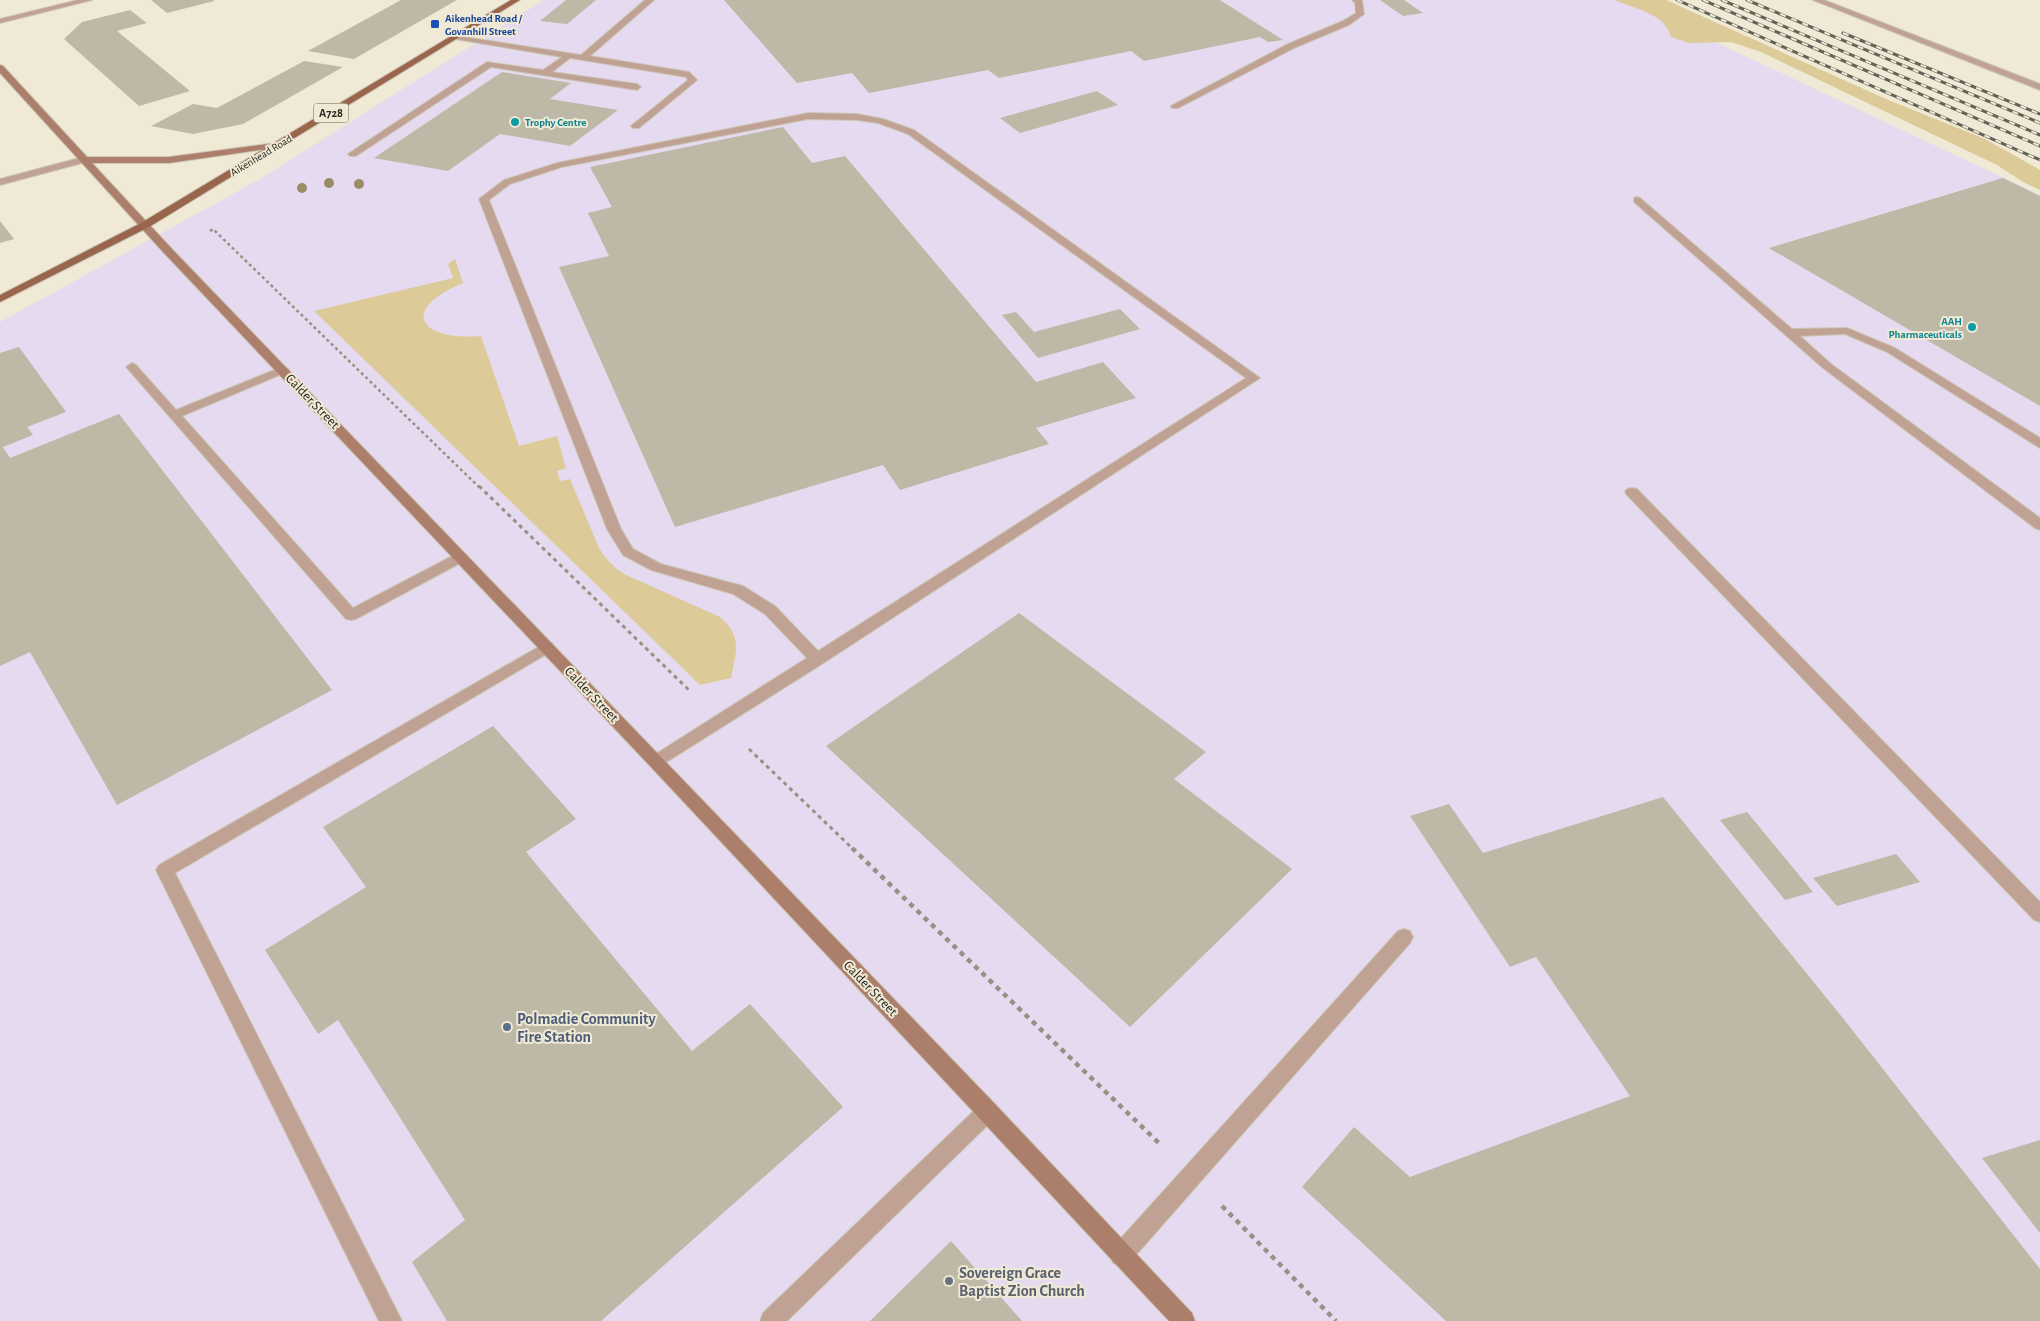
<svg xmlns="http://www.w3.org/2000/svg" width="2040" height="1321" font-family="'Alegreya Sans',sans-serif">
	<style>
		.industrial { fill: #e5daef }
		.green { fill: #dccb99 }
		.building { fill: #beb8a6 }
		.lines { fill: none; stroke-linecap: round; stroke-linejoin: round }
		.lane-casing { stroke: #ccc6b5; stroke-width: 2 }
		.street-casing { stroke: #ccc6b5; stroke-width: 2 }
		.secondary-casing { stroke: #ccc6b5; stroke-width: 2 }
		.primary-casing { stroke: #ccc6b5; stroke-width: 2 }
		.path-far2 { stroke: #969184; stroke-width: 2.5; stroke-dasharray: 3 3; stroke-linecap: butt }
		.path-far1 { stroke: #969184; stroke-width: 3; stroke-dasharray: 4 4; stroke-linecap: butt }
		.path { stroke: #969184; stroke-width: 4.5; stroke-dasharray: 5 5; stroke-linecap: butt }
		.lane { fill: #c0a294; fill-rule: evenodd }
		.street { fill: #c0a294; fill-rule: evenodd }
		.secondary { fill: #ab7f6b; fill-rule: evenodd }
		.primary { fill: #9a654d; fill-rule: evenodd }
		.rail-casing { stroke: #646156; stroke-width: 3 }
		.rail { stroke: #efe9d6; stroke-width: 2; stroke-dasharray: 6; stroke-linecap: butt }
		.tree { fill: #988d65 }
		.transit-dot { fill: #1a4fb4; stroke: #efe9d6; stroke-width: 2 }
		.culture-dot { fill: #0f9aa8; stroke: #efe9d6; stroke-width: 2 }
		.service-dot { fill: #5c6f8a; stroke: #efe9d6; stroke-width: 2 }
		.worship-dot { fill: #6b7280; stroke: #efe9d6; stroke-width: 2 }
		.labels { text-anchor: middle; stroke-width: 4; stroke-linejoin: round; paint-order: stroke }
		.far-transit-label { font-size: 11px; font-weight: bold; fill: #164399; stroke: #efe9d6; text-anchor: start }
		.far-culture-label { font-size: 11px; font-weight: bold; fill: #0d838f; stroke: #efe9d6; text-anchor: start }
		.far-street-label { font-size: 11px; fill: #2a2821; stroke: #efe9d6 }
		.shield { fill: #efe9d6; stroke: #656257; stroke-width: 1 }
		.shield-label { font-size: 12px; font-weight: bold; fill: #2a2821 }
		.street-label { font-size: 14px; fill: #2a2821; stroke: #efe9d6 }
		.near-service-label { font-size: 16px; font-weight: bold; fill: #4e5e75; stroke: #efe9d6; text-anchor: start }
		.near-worship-label { font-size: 16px; font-weight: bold; fill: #5b616d; stroke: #efe9d6; text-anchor: start }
	</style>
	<rect width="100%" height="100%" fill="#efe9d6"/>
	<path class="industrial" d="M544,0H1626L2040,195V1321H0V322L260,179Z"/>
	<g class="green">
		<path d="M1615,0H1666L1886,99L1985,139L2040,170V190L2023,182L1997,165L1761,52L1731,42L1689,43L1671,37C1665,13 1634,9 1615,0Z"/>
		<path d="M455,259L463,283C398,310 420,341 481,336L519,446L557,436L566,468L557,471L560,481L570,479L599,548C606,559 613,567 624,574L720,617C743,637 736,651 731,678L700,685L314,311L453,278L448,264Z"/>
	</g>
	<g class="building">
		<path d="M151,0H214V1L167,13Z"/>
		<path d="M401,0H457L354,59L308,51Z"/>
		<path d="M566,0H596L567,24L540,21Z"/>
		<path d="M724,0H1220L1283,40L1268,42L1260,37L1144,61L1131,51L999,78L988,70L869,93L852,73L797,83Z"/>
		<path d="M1380,0H1404L1423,13L1403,16Z"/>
		<path d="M130,10L147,23L117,31L190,91L139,106L64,39L82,22Z"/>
		<path d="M304,61L343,67L243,124L193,134L151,126L193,104L217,108Z"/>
		<path d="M502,72L571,83L550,99L618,110L570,146L500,134L448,171L374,158Z"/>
		<path d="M1097,91L1118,105L1020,133L1000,118Z"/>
		<path d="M783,127L812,163L845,156L1036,382L1103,362L1136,398L1036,428L1049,444L900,490L883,465L675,527L559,267L609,256L588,213L612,207L590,167Z"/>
		<path d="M2003,178L2040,196V406L1769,248Z"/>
		<path d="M0,221L14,239L0,243Z"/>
		<path d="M1120,309L1140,329L1038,358L1002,315L1016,312L1034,332Z"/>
		<path d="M19,347L66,412L27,427L33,435L3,447L10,458L119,414L332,690L117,805L30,652L0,666V353Z"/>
		<path d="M1019,613L1206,752L1174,779L1292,869L1130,1027L826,746Z"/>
		<path d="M493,726L576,819L526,852L692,1051L750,1004L843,1107L601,1321H447L412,1262L465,1220L338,1020L318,1034L265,950L366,887L323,827Z"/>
		<path d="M1663,797L1842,1017L2040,1269V1321H1446L1302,1187L1354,1127L1410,1177L1630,1096L1536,957L1510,967L1410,816L1449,804L1483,853Z"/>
		<path d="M1747,812L1813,892L1785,900L1720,820Z"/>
		<path d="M1896,854L1920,882L1837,906L1813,878Z"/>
		<path d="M2040,1140V1233L1982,1158Z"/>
		<path d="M951,1241L1022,1321H870Z"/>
	</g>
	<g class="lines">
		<defs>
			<g id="lane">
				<path d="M645,0H654L590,56L689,72L697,80L639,128H633L631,126L688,80L686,77L570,58L552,72L637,84L641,87L637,90L491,67L356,156H350L348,154L487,62L543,70L562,57L455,39H452V35L581,55Z"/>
				<path d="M1352,0H1362L1364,14L1349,25L1294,48L1178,108H1172L1171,106L1288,44L1343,21L1356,13L1355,3Z"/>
				<path d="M1813,0H1824L2040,84V90Z"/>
				<path d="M808,113L857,114L883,119L914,130L1260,378L822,664L657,768L651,767L649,762L651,757L807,658L765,614L733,594L651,570L623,555L607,529L479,199L504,180L557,163ZM808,119L857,120L878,123L908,134L1246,378L818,651L775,606L743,586L661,564L633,549L621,529L489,200L510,184L562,167Z"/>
				<path d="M1637,197L1640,198L1792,329L1847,328L1895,348L2040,438V448L1887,352L1845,334L1800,336L1831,364L2040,518V530L2035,528L1823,368L1634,202V198Z"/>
				<path d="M132,363L136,365L176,410L279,368H287L289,370L287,372L182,416L353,608L456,554H466L468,557L466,560L356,619L351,620L346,619L128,369L126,367Z"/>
				<path d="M1632,488L1637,489L2040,902V922L2034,920L1627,495L1625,492L1627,489Z"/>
				<path d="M547,642L552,643L554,647L552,651L175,873L402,1321H379L156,870L159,865Z"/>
				<path d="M1404,929L1410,931L1413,937L1410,943L1129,1263L1121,1266L1113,1263L1110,1255L1113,1247L1398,931Z"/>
				<path d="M988,1101L995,1104L998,1111L995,1118L787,1321H760L763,1313L981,1104Z"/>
			</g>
			<g id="street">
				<path d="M78,0H92L0,23V19Z"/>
				<path d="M83,157L88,160L86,162L0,185V179Z"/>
			</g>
			<path id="secondary" d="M0,65L3,66L87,157H169L283,142V146L280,147L169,163H92L172,249L995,1104L1192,1313L1195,1321H1169L651,767L164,253L0,73Z"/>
			<path id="primary" d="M511,0H520L149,227L0,302V295L141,223Z"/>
		</defs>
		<use href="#lane" class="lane-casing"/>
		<use href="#street" class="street-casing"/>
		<use href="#secondary" class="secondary-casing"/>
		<use href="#primary" class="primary-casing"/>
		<path class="path-far2" d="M210,231L213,229L480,488"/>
		<g class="path-far1">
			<path d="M479,486L691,692"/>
			<path d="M749,749L853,849"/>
		</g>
		<g class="path">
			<path d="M852,848L1161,1145"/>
			<path d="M1222,1206L1336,1321"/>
		</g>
		<use href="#lane" class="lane"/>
		<use href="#street" class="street"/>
		<use href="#secondary" class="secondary"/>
		<use href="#primary" class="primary"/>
		<defs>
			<g id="rail">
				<path d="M1677,0L2040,160"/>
				<path d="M1703,0L2040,146"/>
				<path d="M1722,0L2040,135"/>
				<path d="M1747,0L2040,123"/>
				<path d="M1843,33L2040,114"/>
			</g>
		</defs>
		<use href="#rail" class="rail-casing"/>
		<use href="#rail" class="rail"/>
	</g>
	<g class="tree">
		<circle cx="329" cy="183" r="5"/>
		<circle cx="359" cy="184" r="5"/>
		<circle cx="302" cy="188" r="5"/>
	</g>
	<rect class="transit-dot" x="430" y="19" width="10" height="10" rx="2.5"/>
	<g class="culture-dot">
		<circle cx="515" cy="122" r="5"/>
		<circle cx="1972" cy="327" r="5"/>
	</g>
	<circle class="service-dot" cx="507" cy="1027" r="5"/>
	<circle class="worship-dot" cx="949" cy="1281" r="5"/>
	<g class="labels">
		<g class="far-transit-label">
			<text x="445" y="22">Aikenhead Road /<tspan x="445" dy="13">Govanhill Street</tspan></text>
		</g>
		<g class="far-culture-label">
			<text x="525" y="126">Trophy Centre</text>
			<text x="1962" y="325" text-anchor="end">AAH<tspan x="1962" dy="13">Pharmaceuticals</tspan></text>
		</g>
		<g class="far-street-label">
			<text transform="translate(261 155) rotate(-31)" y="4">Aikenhead Road</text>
		</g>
		<rect class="shield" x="313.5" y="103.5" width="35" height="19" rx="4"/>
		<g class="shield-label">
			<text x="331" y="117">A728</text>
		</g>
		<g class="street-label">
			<text transform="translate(313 401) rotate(46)" y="5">Calder Street</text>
			<text transform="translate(592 694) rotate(46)" y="5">Calder Street</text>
			<text transform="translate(871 988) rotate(46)" y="5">Calder Street</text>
		</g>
		<g class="near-service-label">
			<text x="517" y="1024">Polmadie Community<tspan x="517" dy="18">Fire Station</tspan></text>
		</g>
		<g class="near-worship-label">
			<text x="959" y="1278">Sovereign Grace<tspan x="959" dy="18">Baptist Zion Church</tspan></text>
		</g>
	</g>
</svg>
